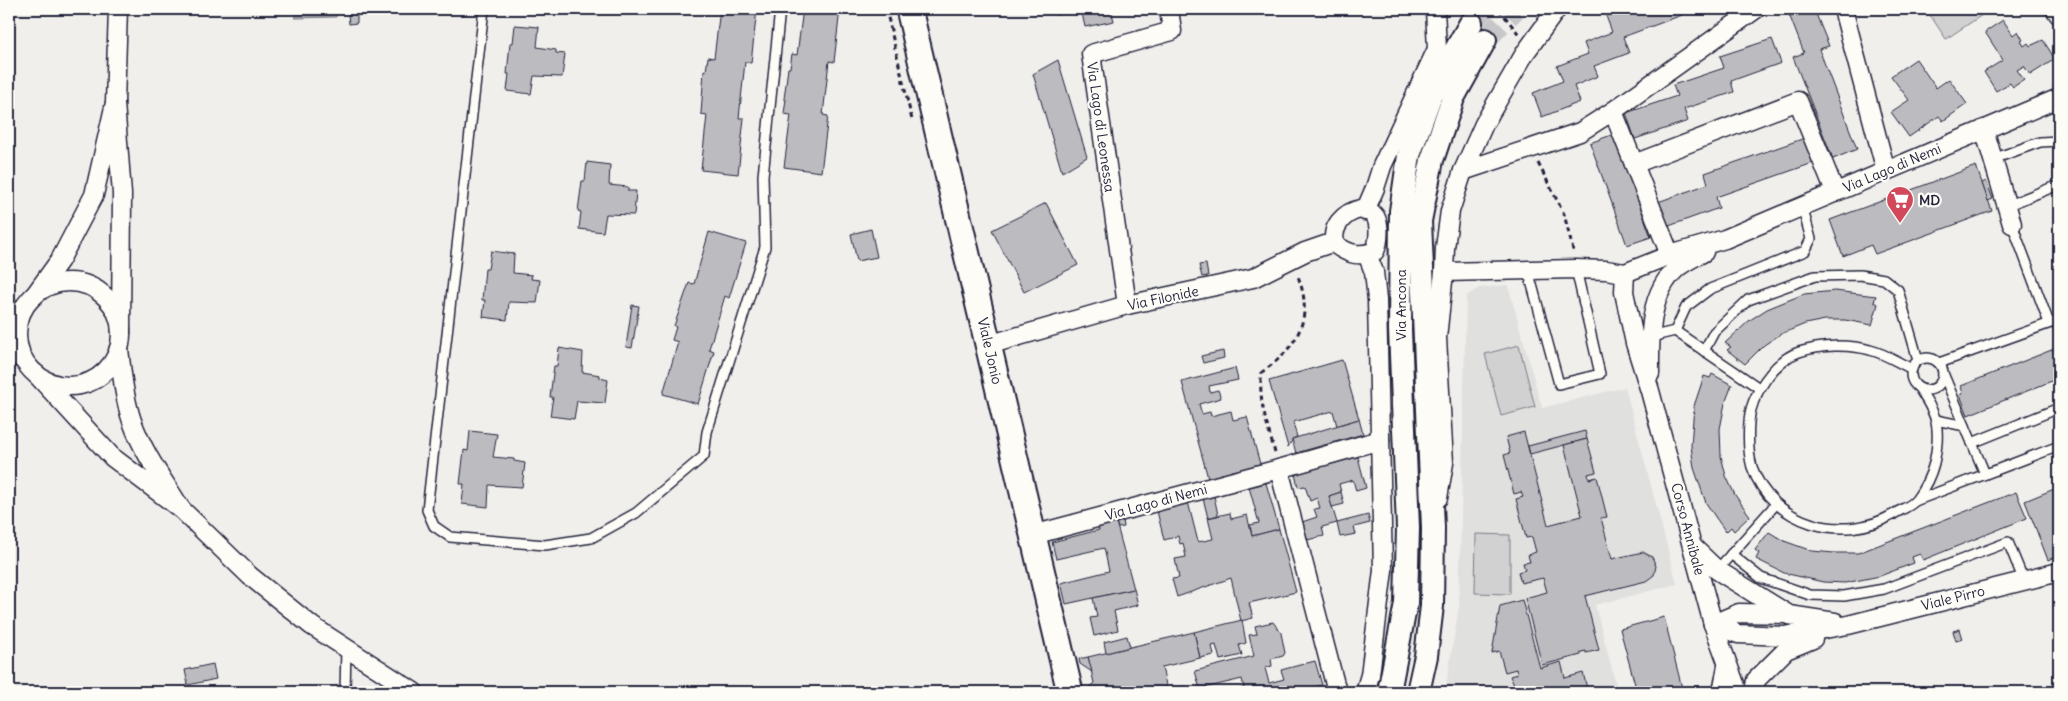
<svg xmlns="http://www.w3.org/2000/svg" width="2068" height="701" font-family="Delius,sans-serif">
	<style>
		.built { fill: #e0e0df }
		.green { fill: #d2d1d1; stroke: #7a7a86 }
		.water { fill: #a9a9b0; stroke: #737381 }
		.building { fill: #bcbcc0; stroke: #22223b }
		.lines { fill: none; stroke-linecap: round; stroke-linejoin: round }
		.tertiary-tunnel { stroke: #c7c6c9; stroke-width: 22; stroke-dasharray: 22 11; stroke-linecap: butt }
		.service-casing { stroke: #22223b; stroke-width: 12 }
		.minor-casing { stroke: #22223b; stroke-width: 21 }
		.tertiary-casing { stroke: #22223b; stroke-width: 26 }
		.secondary-casing { stroke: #22223b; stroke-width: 29 }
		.path { stroke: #22223b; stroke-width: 3; stroke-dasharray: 5 4; stroke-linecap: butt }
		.service { stroke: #fdfcf7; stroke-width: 9 }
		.minor { stroke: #fdfcf7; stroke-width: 18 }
		.tertiary { stroke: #fdfcf7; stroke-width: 22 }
		.secondary { stroke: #fdfcf7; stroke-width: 25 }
		.path-bridge { stroke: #22223b; stroke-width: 3; stroke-dasharray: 5 4; stroke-linecap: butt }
		.labels { text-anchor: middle; stroke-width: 4.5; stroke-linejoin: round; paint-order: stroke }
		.street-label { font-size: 14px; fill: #22223b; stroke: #fdfcf7 }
		.poi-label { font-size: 14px; font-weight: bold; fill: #22223b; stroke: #fdfcf7; text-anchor: start }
	</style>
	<rect width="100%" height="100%" fill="#f0efec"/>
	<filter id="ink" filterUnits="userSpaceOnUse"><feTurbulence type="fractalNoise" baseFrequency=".02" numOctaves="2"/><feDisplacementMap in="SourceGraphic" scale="10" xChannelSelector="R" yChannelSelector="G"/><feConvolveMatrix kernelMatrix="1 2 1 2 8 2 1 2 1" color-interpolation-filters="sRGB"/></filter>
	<g filter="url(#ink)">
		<path class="built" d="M1508,285L1542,408L1625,387L1677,584L1595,605L1618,692H1445L1459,606L1466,296L1479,288Z"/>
		<g class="green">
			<path d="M1926,9H1991L1946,39Z"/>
			<path d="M1519,345L1535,407L1501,416L1485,354Z"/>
			<path d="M1476,534L1510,535V594L1475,593Z"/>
		</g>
		<path class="water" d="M295,9H336V17L295,18Z"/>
		<g class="building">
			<path d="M720,9H757L751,63L745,62L739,118H744L738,174L701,170L707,115L701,114L704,70L706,71L708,57L714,58Z"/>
			<path d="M803,9H840L834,62L829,61L823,115L828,116L821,172L784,167L791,115L784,114L786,99H784L788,68H790L792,54L797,55Z"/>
			<path d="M1053,9H1080L1055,15Z"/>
			<path d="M1081,9H1111L1114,21L1085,27Z"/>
			<path d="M1626,9H1679L1682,15L1623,37L1629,53L1594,66L1598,76L1574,86L1580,102L1542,117L1533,93L1563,81L1557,66L1588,54L1584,43L1612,32L1606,16Z"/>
			<path d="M1787,9H1814L1829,46L1819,49L1857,149L1833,159L1793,57L1804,53Z"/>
			<path d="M348,14H357V23L349,24Z"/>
			<path d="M2003,20L2013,35L2018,31L2023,40L2021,41L2024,46L2028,43L2030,46L2043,40L2055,59L2030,75L2024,66L2017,70L2024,80L2013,87L2010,83L1996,91L1984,72L2003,60L1985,32Z"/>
			<path d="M515,25L539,27L537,47L556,50V53L565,54L562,77L534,76L531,94L507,91L509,74H507L510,43H513Z"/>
			<path d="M1772,39L1781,63L1731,81L1734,92L1684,109L1688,121L1635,139L1626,113L1677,96L1673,85L1724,68L1720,56Z"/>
			<path d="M1916,59L1936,88L1949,79L1967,104L1943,121L1939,116L1909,137L1891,112L1909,100L1891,76Z"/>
			<path d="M1058,60L1087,157L1062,172L1033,74Z"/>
			<path d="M1614,134L1651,237L1627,245L1590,143Z"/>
			<path d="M1808,137L1816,162L1716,197L1719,208L1666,227L1658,202L1708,184L1705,173Z"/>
			<path d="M587,162L610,165L609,185L628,187V191H636L634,215L606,214L603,232L579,229L581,212L578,211L582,181H585Z"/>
			<path d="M1976,166L1992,211L1875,254L1871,245L1843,256L1830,220Z"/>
			<path d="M1986,181L1993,199L1988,201L1982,183Z"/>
			<path d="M1046,203L1078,265L1024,292L992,230Z"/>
			<path d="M871,229L877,257L857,261L851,234Z"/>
			<path d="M709,232L746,243L729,298L725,296L709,349L714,351L698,404L663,394L678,342L672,340L676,327L674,326L689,283L694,284Z"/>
			<path d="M491,251L514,254L513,273L532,275L531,279L540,280L537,303L509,302L507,320L483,317L485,300H482L485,269H488Z"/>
			<path d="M1206,264L1208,276L1202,277L1199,265Z"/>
			<path d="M1835,291L1876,296L1874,302L1878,304L1872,325L1845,320H1825L1805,324L1781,334L1764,345L1745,364L1727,350L1731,347L1725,343L1750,320L1767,309L1804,294Z"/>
			<path d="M632,305L639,306L632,348L626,347Z"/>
			<path d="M2059,347V378L1968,415L1960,395L1963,394L1961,386Z"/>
			<path d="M559,348L583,352L582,372L600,375V378L608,380L605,403L577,401L574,419L550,416L553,397H550L554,366H557Z"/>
			<path d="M1223,351L1224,358L1203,363L1201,356Z"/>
			<path d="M1342,360L1359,419L1337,426L1333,411L1293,422L1297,437L1292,439V441L1288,447L1269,381Z"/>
			<path d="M1235,368L1238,380L1209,386L1210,392L1218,390L1221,398L1199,404L1202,414L1210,412L1211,416L1231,411L1233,420L1247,417L1260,464L1208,478L1182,382Z"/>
			<path d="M1712,374L1732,385L1725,403L1720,429L1721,456L1726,476L1735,495L1750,516L1734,531L1731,527L1726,532L1716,518L1706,503L1694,468L1691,446L1694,406L1704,376L1710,378Z"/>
			<path d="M1359,419L1363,434L1296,453L1292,439Z"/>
			<path d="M470,431L497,434L493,457L514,459V461L525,463L522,487L489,485L488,507L462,504L464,484H460L464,450L468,451Z"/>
			<path d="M1585,431L1587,439L1530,454L1528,446Z"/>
			<path d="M1524,432L1548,525L1582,516L1564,445L1587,439L1596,472L1588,474L1589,479L1597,477L1607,517L1601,518L1612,559L1643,552L1652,557L1656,566L1654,575L1646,581L1585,596L1599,650L1586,653V651L1581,652V655L1542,665L1525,598L1547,592L1543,578L1521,583L1518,572L1525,570L1523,563L1530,562L1528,555L1536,552L1532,537L1526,538L1516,499L1523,497L1521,492L1514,494L1504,455L1510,453L1506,437Z"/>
			<path d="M1358,457L1366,488L1356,491L1353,480L1339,484L1341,492L1329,496L1337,523L1322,527L1324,536L1307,540L1302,522L1317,517L1314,509L1320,508L1317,498L1310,501L1305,486L1298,487L1295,474Z"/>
			<path d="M1266,483L1279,529L1252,536L1250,525L1259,523L1249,487Z"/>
			<path d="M2059,487V555L2048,560L2025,501Z"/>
			<path d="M1341,492L1344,504L1332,507L1329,496Z"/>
			<path d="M2016,492L2027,518L1923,560L1920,554L1912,557L1914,563L1880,576L1845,583L1823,582L1784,573L1756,559L1759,553L1755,550L1769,532L1784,541L1812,551L1834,553H1858Z"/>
			<path d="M1214,496L1218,515L1208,518L1203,498Z"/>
			<path d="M1188,502L1198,542L1213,539L1208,518L1230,513L1231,519L1247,515L1252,536L1279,529L1296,592L1249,603L1253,618L1241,621L1231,578L1177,597L1172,579L1179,578L1175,559L1186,557L1183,543L1180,544L1178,536L1164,540L1157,511Z"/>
			<path d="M1368,515L1370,523L1354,527L1356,534L1340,537L1337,523Z"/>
			<path d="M1123,520L1124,527L1118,528L1116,522Z"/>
			<path d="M1116,522L1134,589L1066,604L1061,583L1109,571L1104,548L1056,559L1052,542L1099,530L1098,526Z"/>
			<path d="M1134,589L1138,605L1114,611L1118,630L1094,636L1090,618L1097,617L1093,598Z"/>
			<path d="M1522,600L1540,668L1561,662L1565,678L1583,673L1588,692H1517L1510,676L1517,674L1516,669L1505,672L1499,651L1492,653L1500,606Z"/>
			<path d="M1664,617L1683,692H1637L1620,629Z"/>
			<path d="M1242,620L1246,643L1239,645L1242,655L1220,660L1216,645L1212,646L1214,655L1200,658L1194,632Z"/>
			<path d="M1273,622L1281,633L1285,653L1283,656L1271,659L1272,666L1265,668L1269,683L1284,679L1281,670L1315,661L1322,685L1292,692H1229L1244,688L1242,679L1200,689L1195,671L1254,656L1249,635L1257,634L1255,626Z"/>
			<path d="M1960,629L1963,639L1956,641L1953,631Z"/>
			<path d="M1194,632L1200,658L1162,667L1167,690L1186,686L1188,692H1087V689L1094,683L1088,657Z"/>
			<path d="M1127,636L1130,647L1106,653L1104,642Z"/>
			<path d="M1088,657L1092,672L1080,664L1079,659Z"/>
			<path d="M213,664L216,679L188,685L185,670Z"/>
		</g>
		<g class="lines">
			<g class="tertiary-tunnel">
				<path d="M1471,23L1484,9"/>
				<path d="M1485,40L1515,9"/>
			</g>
			<defs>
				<g id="service">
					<path d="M484,9L427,510L434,526L450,537L545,545L591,538L636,513L704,456L707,432L765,247L763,176L780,9"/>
					<path d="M1993,159L2040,142L2059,141"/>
					<path d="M2006,206L2053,187L2059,188"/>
					<path d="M2012,224L2049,323"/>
					<path d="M1528,270L1559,384L1600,374L1576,269"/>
					<path d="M9,316L28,303"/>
					<path d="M1675,331L1759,388"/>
					<path d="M1650,337L1675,331L1686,307L1710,289L1805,251L1811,239L1802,206"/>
					<path d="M1704,351L1714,332L1748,300L1815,276L1860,275L1884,279L1898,290L1918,360"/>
					<path d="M9,357L32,369"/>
					<circle cx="1927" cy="374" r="16"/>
					<path d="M1939,363L2059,320"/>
					<path d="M1912,369C1899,363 1884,353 1870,350C1848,344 1821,345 1799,352C1774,360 1750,397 1749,422C1748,437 1748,453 1752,467C1772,525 1844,544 1894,514C1900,510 1911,506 1916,500C1924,489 1931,475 1934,463C1937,449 1939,436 1936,422C1934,410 1925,398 1919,388"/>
					<path d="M1943,373L1985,474"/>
					<path d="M1936,420L1965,426"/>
					<path d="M1972,443L2059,408"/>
					<path d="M1915,501L2059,446"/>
					<path d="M1731,554L1761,578L1810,595L1844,596L1884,589L2008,542L2024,581"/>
					<path d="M1717,570L1776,504"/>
					<path d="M345,692L346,648"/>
				</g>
				<g id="minor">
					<path d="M1843,9L1886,171"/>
					<path d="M2055,9L2059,15"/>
					<path d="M115,103L118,9"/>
					<path d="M1613,111L1670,255"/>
					<path d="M1984,129L2012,224"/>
					<path d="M1634,164L1798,101L1835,192"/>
					<path d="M1463,171L1580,132L1613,111L1756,9"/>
					<path d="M1361,209C1365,210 1369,211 1373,214C1381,221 1379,242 1375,251C1360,257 1350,255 1336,245C1329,228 1344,212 1361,209Z"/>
					<path d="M1365,211L1375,188L1382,166L1437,49L1435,9"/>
					<path d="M1444,272L1576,269L1606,270L1625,273L1670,255L1725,239L2059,98"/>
					<path d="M1625,273L1624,292L1635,343L1650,391L1713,624L1738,692"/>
					<circle cx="69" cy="334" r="52"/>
					<path d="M34,296L60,260L94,195L115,103L122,194L121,333"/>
					<path d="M1127,305L1091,54L1172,31L1169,9"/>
					<path d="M988,345L1127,305L1253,278L1305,252L1334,242"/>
					<path d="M36,374L112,457L181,509C164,481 143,453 132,421C124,398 122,373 119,349"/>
					<path d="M1650,374C1650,338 1648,294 1677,268C1684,262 1695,257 1704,252"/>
					<path d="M1279,469L1337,692"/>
					<path d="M1438,498L1444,463L1437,338L1444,272L1445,248L1450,211L1463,171L1484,124L1525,53L1557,9"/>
					<path d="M181,509L250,576L312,626L414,692"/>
					<path d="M1033,535L1279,469L1380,440"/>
					<path d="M1694,548L1717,570L1789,615L1835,622"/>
					<path d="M1713,624L1738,634L1784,636L1848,625L2059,572"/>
					<path d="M1713,624L1739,613L1787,614"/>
					<path d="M1365,692L1370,675L1383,570L1377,300L1374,272L1367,254"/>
					<path d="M1722,692L1727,666"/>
					<path d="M1754,692L1756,680L1786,650L1813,639"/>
				</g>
				<g id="tertiary">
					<path d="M1389,692L1406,603L1408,528L1400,330L1401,211L1409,155L1431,94L1471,23"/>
					<path d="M1418,692L1426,656L1432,606L1433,528L1420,221L1432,160L1453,98L1485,40"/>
				</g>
				<path id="secondary" d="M909,9L1070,692"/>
			</defs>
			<use href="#service" class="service-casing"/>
			<use href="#minor" class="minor-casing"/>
			<use href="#tertiary" class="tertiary-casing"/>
			<use href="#secondary" class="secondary-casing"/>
			<g class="path">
				<path d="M886,9L912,120"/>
				<path d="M1538,163L1564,214L1574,254"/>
				<path d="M1275,453C1268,427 1257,399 1262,372C1298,347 1315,317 1297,274"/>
			</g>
			<use href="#service" class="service"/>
			<use href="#minor" class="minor"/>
			<use href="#tertiary" class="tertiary"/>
			<use href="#secondary" class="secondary"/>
			<path class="path-bridge" d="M1499,9L1521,37"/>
		</g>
	</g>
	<defs>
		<symbol id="supermarket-pin" viewBox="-11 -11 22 30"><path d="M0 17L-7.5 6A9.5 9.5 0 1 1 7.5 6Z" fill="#d1495b" stroke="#fdfcf7"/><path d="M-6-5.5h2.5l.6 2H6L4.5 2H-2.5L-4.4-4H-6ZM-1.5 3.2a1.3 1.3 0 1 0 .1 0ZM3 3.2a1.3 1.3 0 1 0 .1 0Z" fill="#fff"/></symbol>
	</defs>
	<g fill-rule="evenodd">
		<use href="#supermarket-pin" x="1884" y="184" width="32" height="43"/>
	</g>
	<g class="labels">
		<g class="street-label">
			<text transform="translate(1101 127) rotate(82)" y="5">Via Lago di Leonessa</text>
			<text transform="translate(1892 168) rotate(-23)" y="5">Via Lago di Nemi</text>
			<text transform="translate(1163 298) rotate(-12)" y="5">Via Filonide</text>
			<text transform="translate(1401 305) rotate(-90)" y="5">Via Ancona</text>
			<text transform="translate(990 351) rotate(77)" y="5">Viale Jonio</text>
			<text transform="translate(1156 502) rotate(-15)" y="5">Via Lago di Nemi</text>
			<text transform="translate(1688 529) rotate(75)" y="5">Corso Annibale</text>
			<text transform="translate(1953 598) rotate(-14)" y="5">Viale Pirro</text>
		</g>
		<g class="poi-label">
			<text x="1919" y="205">MD</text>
		</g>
	</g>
	<rect width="2068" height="701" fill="none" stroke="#fdfcf7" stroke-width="30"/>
	<rect x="15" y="15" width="2038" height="671" fill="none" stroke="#22223b" stroke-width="2" filter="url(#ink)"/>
</svg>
